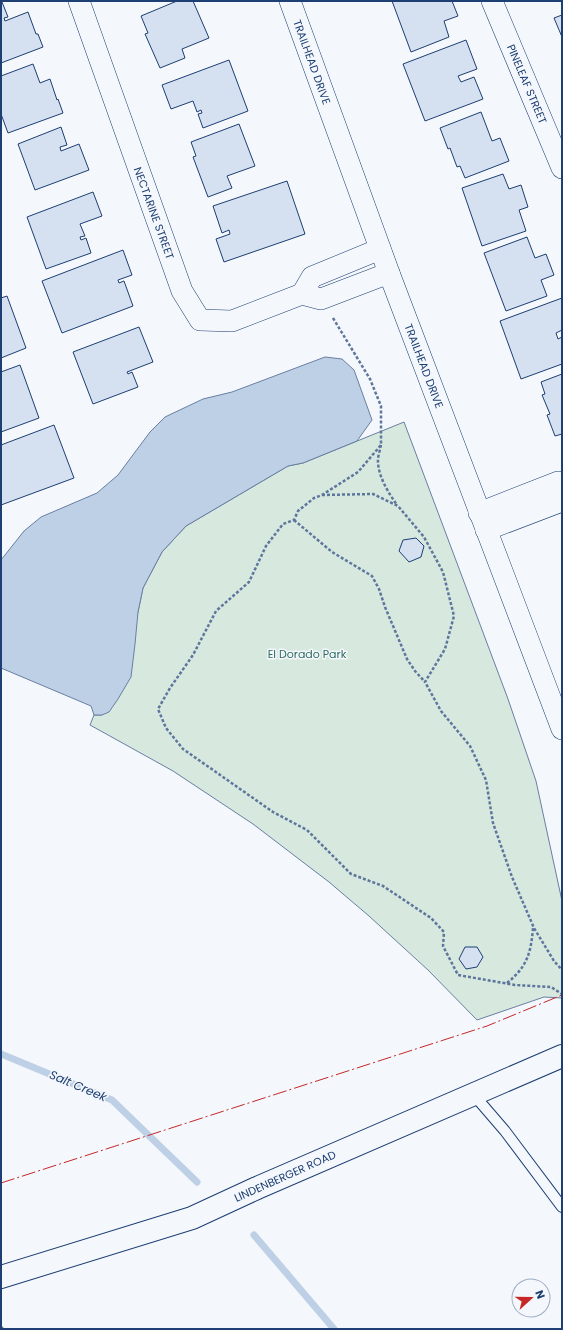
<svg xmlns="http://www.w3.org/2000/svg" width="563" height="1330" font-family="Poppins,sans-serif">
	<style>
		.green { fill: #d7e8df; stroke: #687fa3 }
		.water { fill: #bed0e5; stroke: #687fa3 }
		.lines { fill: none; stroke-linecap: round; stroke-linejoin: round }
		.stream { stroke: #bed0e5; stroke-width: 7 }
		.building { fill: #d5e0f0; stroke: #1d3f73 }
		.lane-casing { stroke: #1d3f73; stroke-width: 12 }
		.street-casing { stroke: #1d3f73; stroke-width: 22 }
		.secondary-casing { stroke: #1d3f73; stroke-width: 24 }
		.path { stroke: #5e769c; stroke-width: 2.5; stroke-dasharray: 3 2; stroke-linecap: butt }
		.lane { stroke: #f4f7fb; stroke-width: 10 }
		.street { stroke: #f4f7fb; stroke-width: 21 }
		.secondary { stroke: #f4f7fb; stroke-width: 22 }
		.power { stroke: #c62828; stroke-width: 1; stroke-dasharray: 14 3 2 3; stroke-linecap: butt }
		.labels { text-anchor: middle; stroke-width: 3; stroke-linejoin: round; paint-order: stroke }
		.street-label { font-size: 11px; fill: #1d3f73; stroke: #f4f7fb }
		.park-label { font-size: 11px; fill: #2c6c60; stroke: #f4f7fb }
		.water-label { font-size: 12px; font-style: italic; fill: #1d3f73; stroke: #f4f7fb }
	</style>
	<rect width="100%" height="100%" fill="#f4f7fb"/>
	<path class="green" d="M404,422L508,699L536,781L562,901V998L544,997L477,1020L428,970L369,916L329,882L253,824L173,771L90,725L94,715H102L138,612L143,588L162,552L186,526L288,466L303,463Z"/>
	<path class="water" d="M325,357L342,359L354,370L372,420L357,441L303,463L288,466L186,526L162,552L143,588L138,612L135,644L131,677L118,699L109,712L102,715H94L91,706L1,668V560L24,531L41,517L97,493L118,475L150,432L165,417L203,399L232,392Z"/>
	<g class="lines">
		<g class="stream">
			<path d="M1,1054L112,1100L197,1182"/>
			<path d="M254,1235L334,1329"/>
		</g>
	</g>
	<g class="building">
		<path d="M177,1H193L209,38L182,49L185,58L160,68L145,34L148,33L141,16Z"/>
		<path d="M392,1H452L458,16L444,21L449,37L411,52Z"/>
		<path d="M2,2L8,17L4,18L5,21L28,12L36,34H38L43,47L1,63V3Z"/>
		<path d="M562,15V37L554,18Z"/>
		<path d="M466,40L477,69L458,76L461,82L474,77L483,99L425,121L403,64Z"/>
		<path d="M229,60L248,111L203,128L198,114L202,113L201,110L197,112L193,101L171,109L162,85Z"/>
		<path d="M33,64L40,83L50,79L57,100L58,99L63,113L8,133L1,114V76Z"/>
		<path d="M481,112L492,141L500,138L509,161L465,178L460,166L457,167L450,148L448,149L440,128Z"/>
		<path d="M239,124L255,166L227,176L232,188L208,197L193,157L196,156L191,142Z"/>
		<path d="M61,127L67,145L60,147L61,151L79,144L89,170L35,190L18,144Z"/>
		<path d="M503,174L509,189L521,185L528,207L519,210L526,231L482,246L462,188Z"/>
		<path d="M287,181L305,234L224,262L216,239L230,234L229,230L222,233L213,206Z"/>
		<path d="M93,192L102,216L80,224L85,236L80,237L81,240L86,238L91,253L46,269L27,217Z"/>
		<path d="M527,237L535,258L546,254L554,275L541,280L547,296L506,311L484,253Z"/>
		<path d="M123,250L132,275L118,280L119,283L124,281L133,306L62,333L42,281Z"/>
		<path d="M7,296L26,348L1,358V298Z"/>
		<path d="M562,298V330L556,333L558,339L562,337V364L521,379L500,321Z"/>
		<path d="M139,327L153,362L127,372L128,374L132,372L138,387L93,404L73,352Z"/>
		<path d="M20,365L39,418L1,432V372Z"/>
		<path d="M562,374V434L555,436L547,415L550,414L542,395L545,394L541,382Z"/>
		<path d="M54,425L74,478L1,505V445Z"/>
		<path d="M416,538L424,546L421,557L409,562L399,551L403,540Z"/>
		<path d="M465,947H477L483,957L477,967L466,969L459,959Z"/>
	</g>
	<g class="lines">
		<defs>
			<path id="lane" d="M474,1095L505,1131L562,1207"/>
			<g id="street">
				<path d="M79,1L182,291L200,320L232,321L302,294L321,299L389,273"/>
				<path d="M290,1L389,273L562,729"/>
				<path d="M492,1L562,168"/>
				<path d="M302,294L312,277L380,249"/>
				<path d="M479,513L558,482L562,483"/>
				<path d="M486,530L562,501"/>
			</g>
			<path id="secondary" d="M1,1277L192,1218L257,1188L562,1056"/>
		</defs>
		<use href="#lane" class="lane-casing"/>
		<use href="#street" class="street-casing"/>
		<use href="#secondary" class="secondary-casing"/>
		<g class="path">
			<path d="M333,318L370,379L381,406V445L358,472L322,495L314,498L298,511L294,520L283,524L266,546L249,582L216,611L193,655L170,688L158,709L166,728L183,749L273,812L307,830L351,874L383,886L431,918L444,932L443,946L458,975L515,985L551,987L562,994"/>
			<path d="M381,445C380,449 379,454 378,458C377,475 388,492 397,505"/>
			<path d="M322,495L373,494L398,506L424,537L443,572L454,616L445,649L425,682L441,711L470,746L486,780L493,823L512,877L534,928L554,961L562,970"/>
			<path d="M294,520L332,552L372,576L379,589L385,607L407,659L415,671L425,682"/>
			<path d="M507,983C527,967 531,953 533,928"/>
			<path d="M1,1327L3,1329"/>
		</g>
		<use href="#lane" class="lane"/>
		<use href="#street" class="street"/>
		<use href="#secondary" class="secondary"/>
		<path class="power" d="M1,1183L487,1026L562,995"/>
	</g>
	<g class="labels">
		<g class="street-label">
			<text transform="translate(312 62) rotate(70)" y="4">TRAILHEAD DRIVE</text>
			<text transform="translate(527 84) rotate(67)" y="4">PINELEAF STREET</text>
			<text transform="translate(154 213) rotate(70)" y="4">NECTARINE STREET</text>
			<text transform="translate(424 366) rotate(69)" y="4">TRAILHEAD DRIVE</text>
			<text transform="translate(285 1176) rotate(-24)" y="4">LINDENBERGER ROAD</text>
		</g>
		<g class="park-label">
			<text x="307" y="658">El Dorado Park</text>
		</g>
		<g class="water-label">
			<text transform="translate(78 1086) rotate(23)" y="4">Salt Creek</text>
		</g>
	</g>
	<rect width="563" height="1330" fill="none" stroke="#1d3f73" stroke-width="4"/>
	<g transform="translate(531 1298) rotate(69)"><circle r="19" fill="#f4f7fb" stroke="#9eadc5"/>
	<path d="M0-3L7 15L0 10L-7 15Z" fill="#c62828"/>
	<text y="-6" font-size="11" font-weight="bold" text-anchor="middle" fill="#1d3f73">N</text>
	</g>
</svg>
